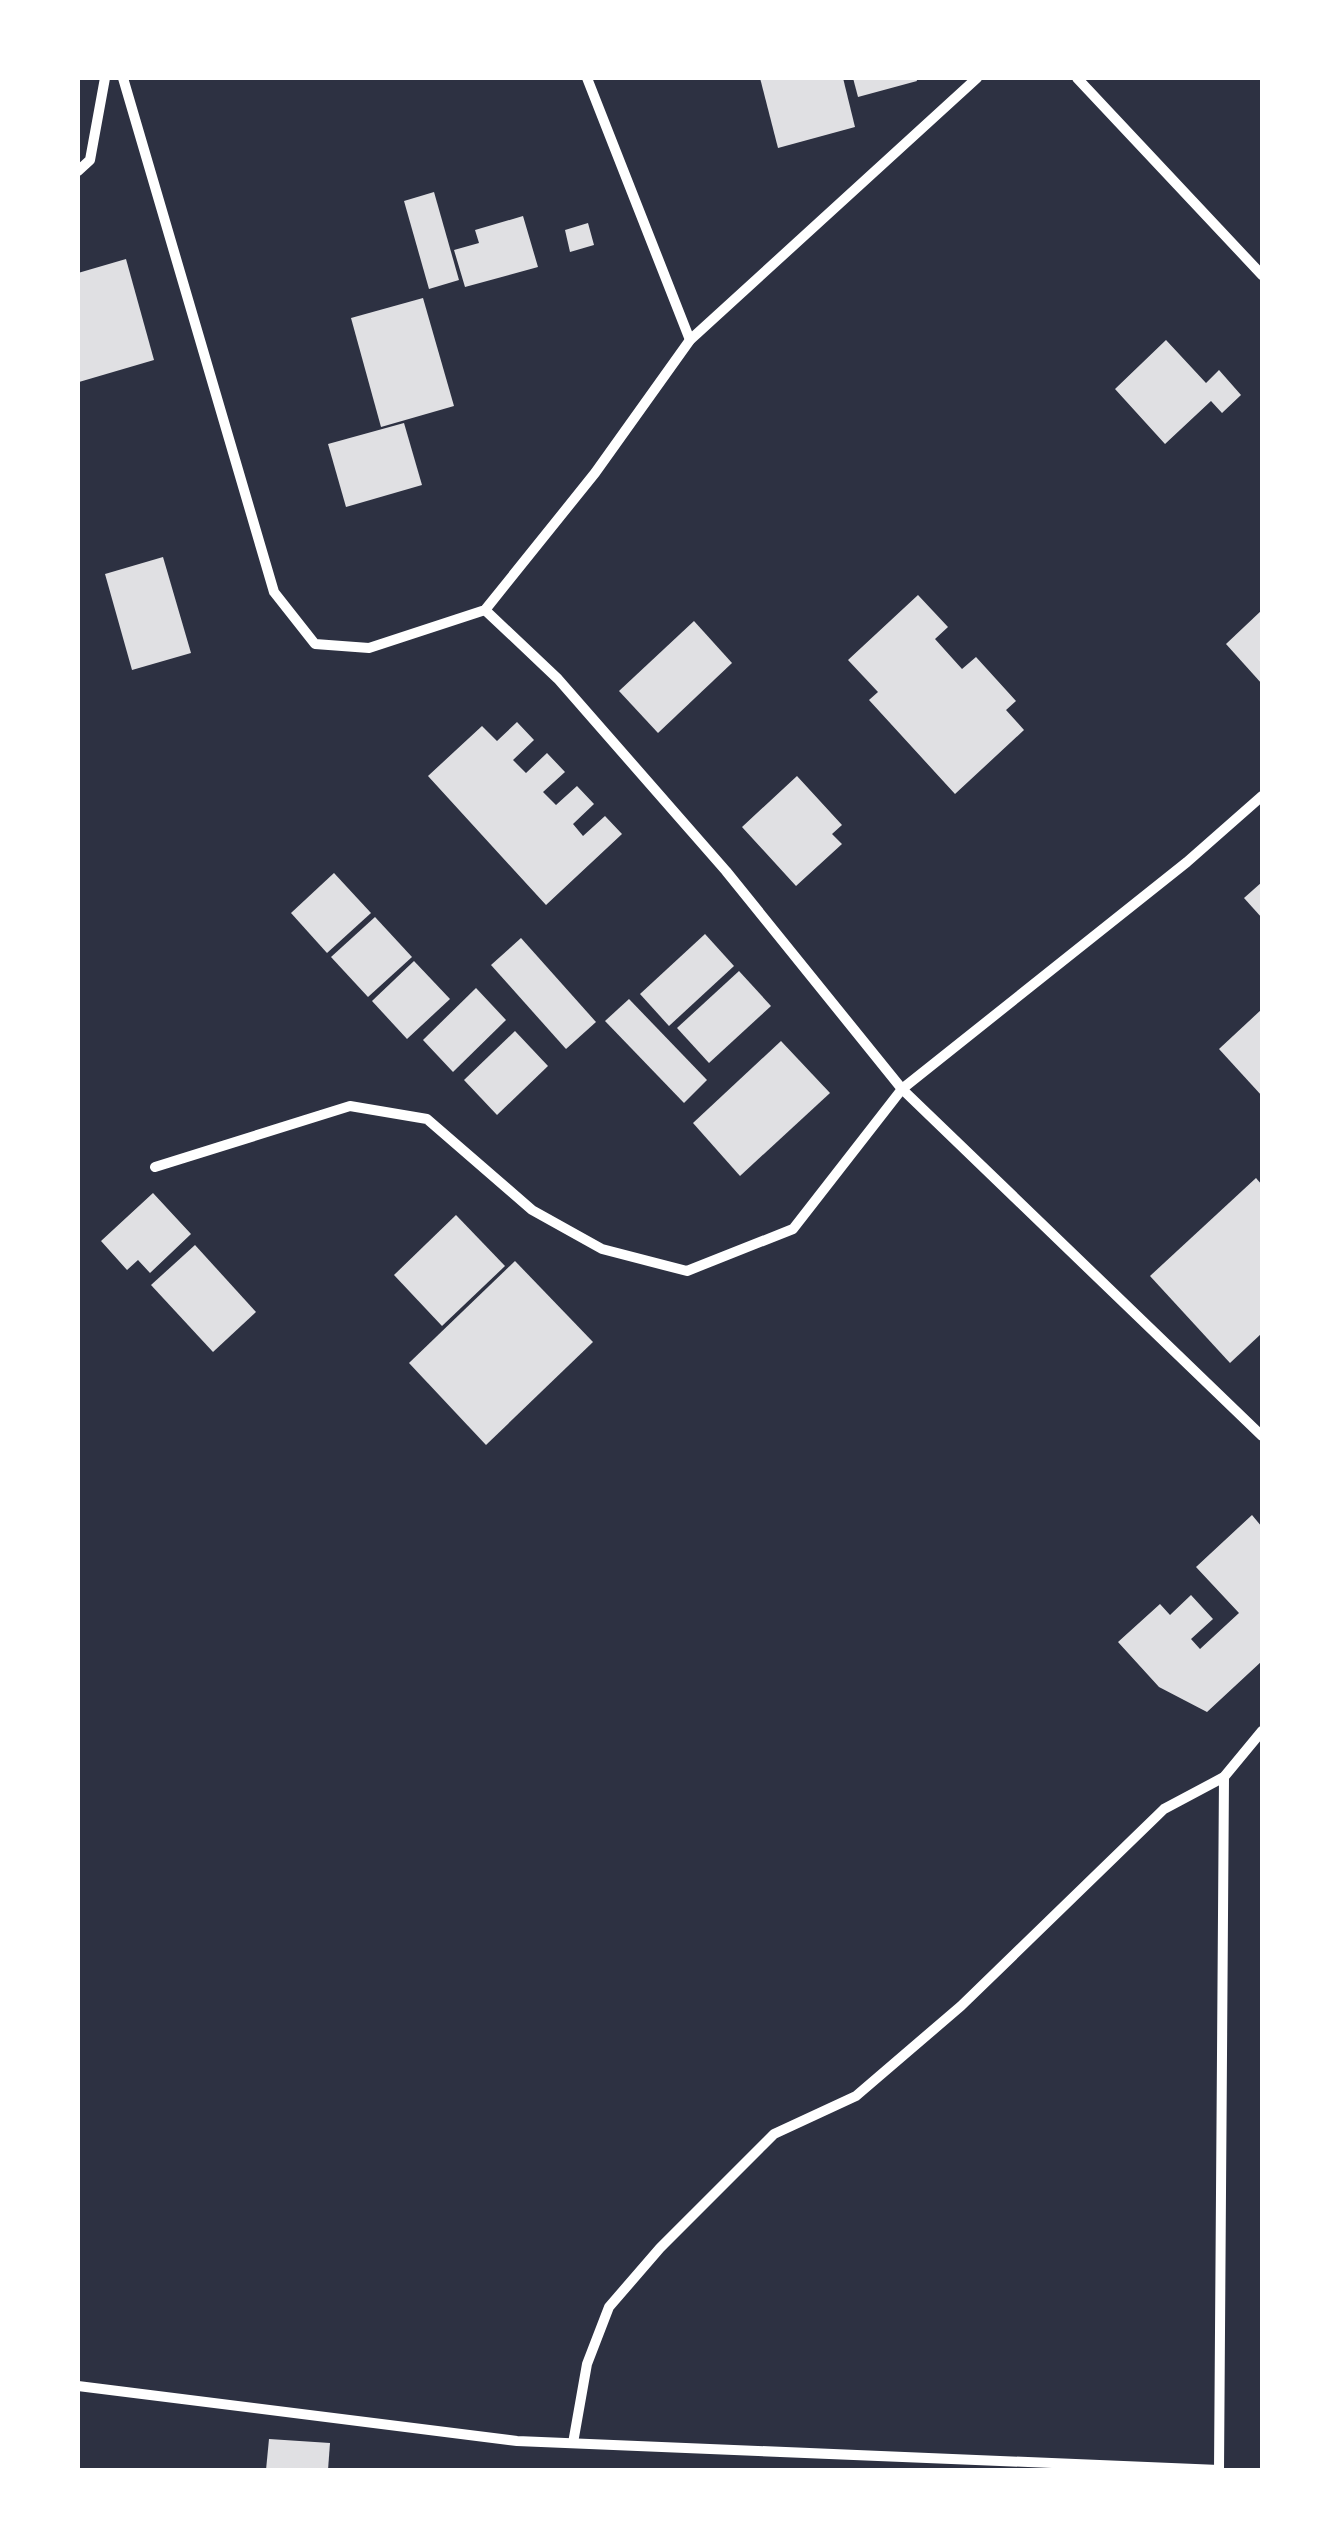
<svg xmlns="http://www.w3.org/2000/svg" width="1340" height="2548" font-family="Raleway,sans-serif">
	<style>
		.building { fill: #e0e0e3 }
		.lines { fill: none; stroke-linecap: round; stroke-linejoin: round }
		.minor { stroke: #fff; stroke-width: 10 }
	</style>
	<rect width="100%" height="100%" fill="#2d3142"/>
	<g class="building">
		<path d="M760,78H843L855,127L778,148Z"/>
		<path d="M853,78H916L917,81L858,97Z"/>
		<path d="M434,192L459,280L429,289L404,201Z"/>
		<path d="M523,216L538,267L465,287L454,250L479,243L475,230Z"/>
		<path d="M588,223L594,245L570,252L565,230Z"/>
		<path d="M126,259L154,360L79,382L78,273Z"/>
		<path d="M423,298L454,406L381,427L351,318Z"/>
		<path d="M1166,340L1206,383L1219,370L1241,395L1222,413L1211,401L1165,444L1115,389Z"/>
		<path d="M404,423L422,485L346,507L328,444Z"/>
		<path d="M163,557L191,653L132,670L105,574Z"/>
		<path d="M918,595L948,627L935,639L962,669L976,657L1016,701L1006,710L1024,730L955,794L869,700L878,692L848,660Z"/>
		<path d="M1262,610V684L1226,644Z"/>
		<path d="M694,621L732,663L658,733L619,691Z"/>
		<path d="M517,722L534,740L513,760L526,773L547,753L565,772L543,792L556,805L577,786L594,804L573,824L583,836L605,816L622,834L546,905L428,776L482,726L497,741Z"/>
		<path d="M797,776L842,825L832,834L842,844L796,886L742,827Z"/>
		<path d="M334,873L371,913L327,953L291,913Z"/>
		<path d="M1262,882V918L1244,898Z"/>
		<path d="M375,917L412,957L368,997L331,957Z"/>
		<path d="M705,934L734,966L669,1026L640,994Z"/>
		<path d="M521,938L596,1022L566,1049L491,965Z"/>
		<path d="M414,961L450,999L407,1039L372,1001Z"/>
		<path d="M739,971L771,1006L709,1063L677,1028Z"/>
		<path d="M476,988L506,1020L453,1072L423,1040Z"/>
		<path d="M629,999L707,1080L684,1103L605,1021Z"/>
		<path d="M1262,1009V1096L1219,1049Z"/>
		<path d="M515,1031L548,1066L497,1115L464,1080Z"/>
		<path d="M781,1041L830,1093L740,1176L693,1123Z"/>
		<path d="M1256,1178L1262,1185V1333L1230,1363L1150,1276Z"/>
		<path d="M153,1193L191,1234L150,1273L138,1260L127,1270L101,1241Z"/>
		<path d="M456,1215L505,1266L442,1326L394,1275Z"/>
		<path d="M195,1245L256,1312L213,1352L151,1285Z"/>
		<path d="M515,1261L593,1342L486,1445L409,1363Z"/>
		<path d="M1252,1515L1262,1527V1661L1207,1712L1159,1687L1118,1642L1160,1604L1170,1615L1191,1595L1213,1619L1191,1639L1200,1649L1239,1613L1196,1567Z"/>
		<path d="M269,2439L330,2443L328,2470H266Z"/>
	</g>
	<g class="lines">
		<g class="minor">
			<path d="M123,78L274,592L315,644L369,648L485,610L595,473L690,340L977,78"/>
			<path d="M587,78L690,340"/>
			<path d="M1077,78L1262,275"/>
			<path d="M78,171L90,160L105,78"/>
			<path d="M485,610L558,679L726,871L902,1089L1262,1436"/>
			<path d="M155,1167L350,1106L427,1119L532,1210L602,1249L687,1271L793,1229L902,1089L1187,862L1262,796"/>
			<path d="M78,2386L517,2441L1219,2470"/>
			<path d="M573,2443L587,2364L609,2307L660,2248L774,2134L856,2096L961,2006L1164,1809L1224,1777L1262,1731"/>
			<path d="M1219,2470L1224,1777"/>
		</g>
	</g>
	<rect width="1340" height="2548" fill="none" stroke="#ffffff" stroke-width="160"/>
</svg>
